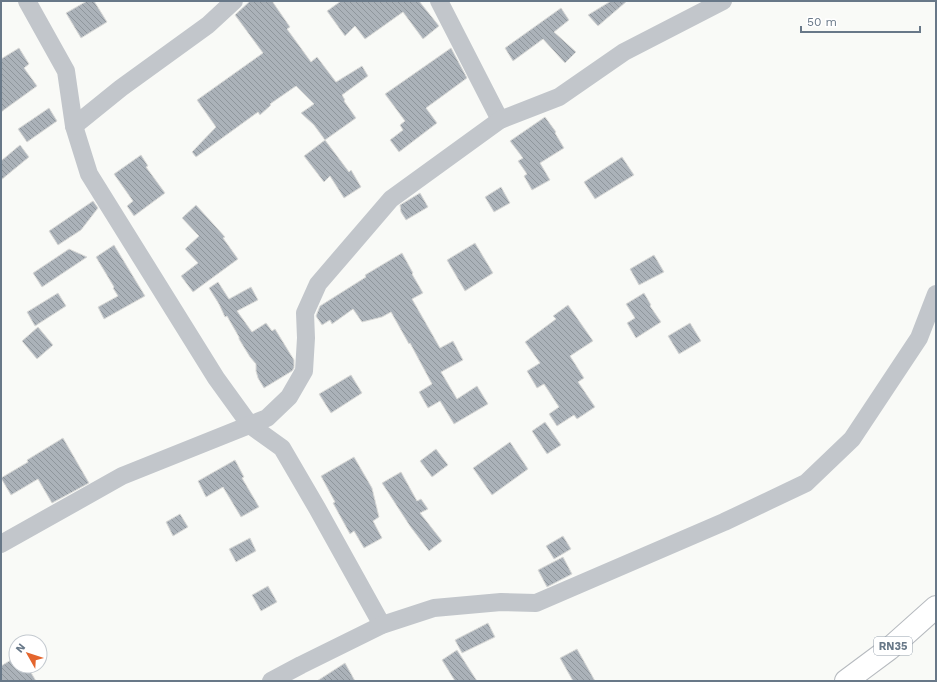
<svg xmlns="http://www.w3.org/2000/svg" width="937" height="682" font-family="'Work Sans',sans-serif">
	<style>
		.building { fill: url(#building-back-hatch); stroke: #dbdbd9 }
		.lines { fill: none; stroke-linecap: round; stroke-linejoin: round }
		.primary-casing { stroke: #b6babf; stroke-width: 24 }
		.minor { stroke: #c2c6cb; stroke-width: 18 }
		.primary { stroke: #fff; stroke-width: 22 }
		.labels { text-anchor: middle; stroke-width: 4; stroke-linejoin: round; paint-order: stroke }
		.shield { fill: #fff; stroke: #95a0ac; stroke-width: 1 }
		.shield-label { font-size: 11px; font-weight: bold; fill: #687888 }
	</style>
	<defs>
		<pattern id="building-back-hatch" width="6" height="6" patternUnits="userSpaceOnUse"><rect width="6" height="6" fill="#abb2b9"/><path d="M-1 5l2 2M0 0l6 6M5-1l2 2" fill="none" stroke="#8f969c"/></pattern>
	</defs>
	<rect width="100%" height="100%" fill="#f9faf7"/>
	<g class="building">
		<path d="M87,1H94L107,22L81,38L66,13Z"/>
		<path d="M250,1H272L290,27L287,29L311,62L317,57L336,82L362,66L368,76L342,95L345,100L344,101L356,118L325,140L314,125L301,113L314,104L296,86L270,104L271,105L260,115L258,112L196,157L192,152L216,127L197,100L263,53L235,15Z"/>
		<path d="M341,1H419L439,26L423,39L403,12L365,39L355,26L345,36L327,11Z"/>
		<path d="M611,1H627L598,26L588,15Z"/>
		<path d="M561,8L569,20L554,32L576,52L565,63L543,39L513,61L505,48Z"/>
		<path d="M19,48L29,64L24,68L37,86L1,112V59Z"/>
		<path d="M451,48L467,78L426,108L437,123L399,152L390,140L403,130L400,125L405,121L385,94Z"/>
		<path d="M49,108L57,121L27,142L18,129Z"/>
		<path d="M545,117L556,132L555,133L564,148L540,163L550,180L532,190L524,176L527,174L518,161L523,158L510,141Z"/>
		<path d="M325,140L349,172L351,170L361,187L344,198L330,176L324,182L304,156Z"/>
		<path d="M20,145L29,157L1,180V161Z"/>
		<path d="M141,155L148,166L146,167L165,193L134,216L127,206L133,201L114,174Z"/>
		<path d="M622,157L634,175L595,199L584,182Z"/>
		<path d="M501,187L510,203L494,212L485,197Z"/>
		<path d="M420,193L428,207L406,220L401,212L400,205Z"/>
		<path d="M93,201L98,208L81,230L58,245L49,231Z"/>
		<path d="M196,205L225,237L223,238L238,259L193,292L181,276L198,263L185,249L199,236L182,218Z"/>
		<path d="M475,243L493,273L465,291L447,260Z"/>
		<path d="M114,245L145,296L104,319L98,307L118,296L113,288L114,287L96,257Z"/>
		<path d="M69,249L87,257L42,287L33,273Z"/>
		<path d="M402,253L413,273L412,274L423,293L412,299L440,348L453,341L463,360L441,372L457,399L477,386L488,404L454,424L440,401L428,408L419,392L432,384L410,343L409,344L391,312L382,317L362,322L353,309L332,324L330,320L322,325L316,316L320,306L366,277L365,275Z"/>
		<path d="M654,255L664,272L639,285L630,269Z"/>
		<path d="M218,282L229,299L251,287L258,300L237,311L252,332L266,323L272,331L275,329L294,360V368L292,371L264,388L258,378L256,371V364L250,357L239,339V337L227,316L225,317L219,304L209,288Z"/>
		<path d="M58,293L66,306L35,326L27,312Z"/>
		<path d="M644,293L651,305L650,306L661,322L636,338L627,323L635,318L626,304Z"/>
		<path d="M568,305L593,341L570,356L584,378L578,382L595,407L577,419L574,415L557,426L549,414L559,407L544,384L537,388L527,371L540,363L525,342L556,319L553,316Z"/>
		<path d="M690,323L701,341L679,354L668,336Z"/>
		<path d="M38,327L53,345L37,359L22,341Z"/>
		<path d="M351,375L362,393L331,413L319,394Z"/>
		<path d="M545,422L561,445L547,454L532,431Z"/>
		<path d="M63,438L89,483L52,503L38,479L11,495L1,478L28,462L27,460Z"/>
		<path d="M510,442L528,469L492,495L473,468Z"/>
		<path d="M436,449L448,465L432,477L420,461Z"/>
		<path d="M354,457L372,488L379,517L373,521L382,538L364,548L354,531L350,534L333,503L335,502L321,476Z"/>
		<path d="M235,460L244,477L242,478L259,507L241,517L223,487L206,497L198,481Z"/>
		<path d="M401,472L417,501L421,499L428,509L420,513L442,541L429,551L410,526L382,483Z"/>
		<path d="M180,514L188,527L173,536L166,522Z"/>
		<path d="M563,536L571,549L554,559L546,546Z"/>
		<path d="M250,538L256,551L236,562L229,549Z"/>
		<path d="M563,557L572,574L547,587L538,570Z"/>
		<path d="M268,586L277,602L261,611L252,595Z"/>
		<path d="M488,623L495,637L462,653L455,640Z"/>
		<path d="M577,649L595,681H573L560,658Z"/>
		<path d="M457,650L477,681H455L442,660Z"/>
		<path d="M16,657V666H27L36,681H1V666Z"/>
		<path d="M345,663L355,681H317Z"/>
	</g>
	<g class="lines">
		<defs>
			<path id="primary" d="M846,681L889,649L936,607"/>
		</defs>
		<use href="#primary" class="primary-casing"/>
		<g class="minor">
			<path d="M27,1L66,71L74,126L89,174L216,378L250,425L282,448L317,508L382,625"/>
			<path d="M439,1L500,120"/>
			<path d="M74,126L121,88L208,25L234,1"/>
			<path d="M1,544L122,476L267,418L289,397L304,371L306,338L305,313L318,284L391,199L500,120L559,97L624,52L723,1"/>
			<path d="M271,681L301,665L382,625L434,608L501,602L536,603L724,522L806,483L852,439L919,338L936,294"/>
		</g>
		<use href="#primary" class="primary"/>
	</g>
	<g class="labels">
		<rect class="shield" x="874" y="637" width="38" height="18" rx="3"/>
		<g class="shield-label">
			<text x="893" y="650">RN35</text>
		</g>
	</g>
	<rect width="937" height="682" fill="none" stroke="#687888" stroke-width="4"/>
	<g transform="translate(28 654) rotate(309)"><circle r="19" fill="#ffffff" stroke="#c3c9cf"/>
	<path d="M0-3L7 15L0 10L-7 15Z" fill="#e4652d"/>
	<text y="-6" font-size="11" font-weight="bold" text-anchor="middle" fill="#687888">N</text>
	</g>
	<path d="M801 26v6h119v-6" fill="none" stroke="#687888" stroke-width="2"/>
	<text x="807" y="26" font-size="12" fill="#687888" stroke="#ffffff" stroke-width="3" paint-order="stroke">50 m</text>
</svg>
